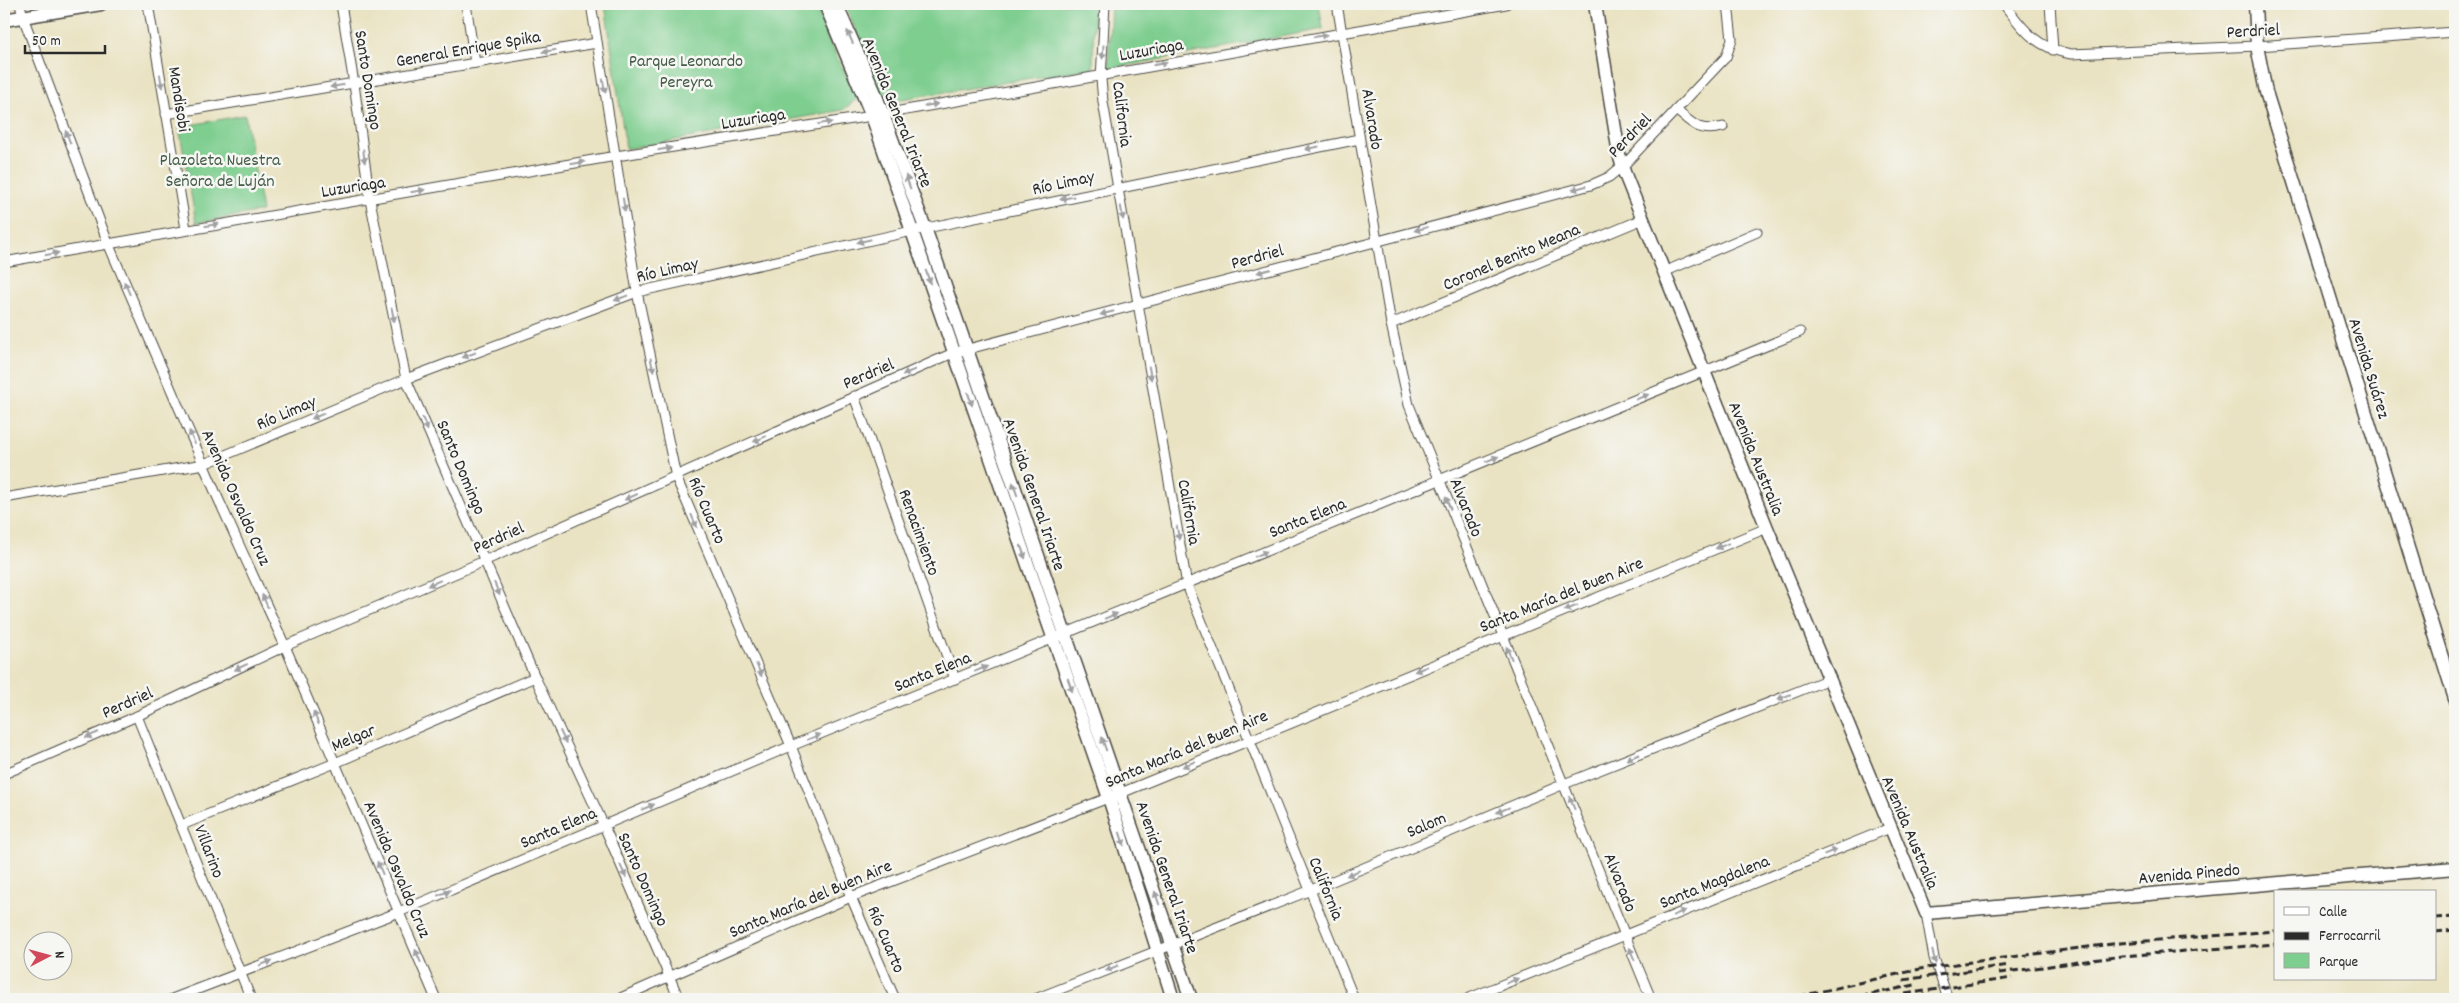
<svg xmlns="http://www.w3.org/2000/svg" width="2459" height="1003" font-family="Dekko,sans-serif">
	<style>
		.green { fill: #7ece8f; stroke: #547c5d }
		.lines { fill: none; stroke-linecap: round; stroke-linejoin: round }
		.street-casing { stroke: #484742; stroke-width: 11 }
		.secondary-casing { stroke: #484742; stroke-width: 15 }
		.street { stroke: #fff; stroke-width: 9 }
		.secondary { stroke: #fff; stroke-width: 12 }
		.rail { stroke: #2b2b2b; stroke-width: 3; stroke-dasharray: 8 4; stroke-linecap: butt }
		.oneway { fill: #a0a0a0 }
		.labels { text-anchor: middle; stroke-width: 5; stroke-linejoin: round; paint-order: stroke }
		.street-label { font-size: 18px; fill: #2b2b2b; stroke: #f6f6f2 }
		.park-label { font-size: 18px; fill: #445c49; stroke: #f6f6f2 }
	</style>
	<rect width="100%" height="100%" fill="#f6f6f2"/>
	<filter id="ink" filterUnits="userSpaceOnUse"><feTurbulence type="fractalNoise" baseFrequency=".02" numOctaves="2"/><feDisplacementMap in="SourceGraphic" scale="10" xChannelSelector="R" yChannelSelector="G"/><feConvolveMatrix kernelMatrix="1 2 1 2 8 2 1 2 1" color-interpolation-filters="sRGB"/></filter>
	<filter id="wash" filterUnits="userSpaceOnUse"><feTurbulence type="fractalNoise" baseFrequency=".0096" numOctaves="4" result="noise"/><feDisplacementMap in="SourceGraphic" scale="20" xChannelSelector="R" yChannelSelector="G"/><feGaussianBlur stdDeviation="1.12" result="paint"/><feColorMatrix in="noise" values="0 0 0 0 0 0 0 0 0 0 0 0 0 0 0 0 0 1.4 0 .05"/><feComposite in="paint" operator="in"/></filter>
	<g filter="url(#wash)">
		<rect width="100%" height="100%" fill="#eae3c3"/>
		<g class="green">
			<path d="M605,4H816L827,37L858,98L843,110L626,149Z"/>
			<path d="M845,4H1094L1093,68L884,102Z"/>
			<path d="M1111,4H1319L1323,29L1108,69Z"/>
			<path d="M245,115L262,211L196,223L179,127Z"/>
		</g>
	</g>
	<g filter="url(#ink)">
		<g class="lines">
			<defs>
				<g id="street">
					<path d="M20,4L23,17L108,243L217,496L285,646L436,999"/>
					<path d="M148,4L186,229"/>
					<path d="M341,4L354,84L370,200L406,379L535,677L604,826L679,999"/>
					<path d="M466,4L475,63"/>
					<path d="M591,4L637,292L676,477L791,746L851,897L895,999"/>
					<path d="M1105,4L1101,79L1103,102L1187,585L1354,999"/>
					<path d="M1337,4L1391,324L1409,405L1651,999"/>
					<path d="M2004,4C2023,30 2038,49 2071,54L2257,46L2455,32"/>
					<path d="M2050,4L2053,50"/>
					<path d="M1676,110C1693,124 1699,133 1723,127"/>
					<path d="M166,114L597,43"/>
					<path d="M4,262L616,156L872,116L1506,4"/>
					<path d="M1664,272L1757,232"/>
					<path d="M1391,324L1643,219"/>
					<path d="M854,396L955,679"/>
					<path d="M4,498L204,464L406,379L637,292L912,231L1359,139"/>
					<path d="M137,716L251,999"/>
					<path d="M4,774L137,716L285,646L475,565L953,353L1591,185L1609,177L1626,163L1726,57L1732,39L1728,4"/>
					<path d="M182,825L335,763L535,677"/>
					<path d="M1926,913L1934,958L1948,999"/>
					<path d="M172,999L399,912L791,746L1800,332"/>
					<path d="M618,999L851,897L1121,793L1767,528"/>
					<path d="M1035,999L1311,890L1564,784L1829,679"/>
					<path d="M1467,999L1890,828"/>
				</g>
				<g id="secondary">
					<path d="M825,4L872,116L1109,798L1173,999"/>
					<path d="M836,4L875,93L925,228L1191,999"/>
					<path d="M1595,4L1619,154L1624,172L1767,528L1926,913L2455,868"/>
					<path d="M2255,4L2257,46L2266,92L2455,699"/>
					<path d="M4,20L101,4"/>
				</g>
			</defs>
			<use href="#street" class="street-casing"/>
			<use href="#secondary" class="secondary-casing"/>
			<use href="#street" class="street"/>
			<use href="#secondary" class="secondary"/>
			<g class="rail">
				<path d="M2435,918L2455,917"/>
				<path d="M2435,932L2455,930"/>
				<path d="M1999,973L2122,956L2275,944"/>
				<path d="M1903,980L2009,965"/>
				<path d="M1905,994L2012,978"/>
				<path d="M1787,999L1925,968L2120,943L2275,931"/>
				<path d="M1848,999L1915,985"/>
			</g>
		</g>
		<defs><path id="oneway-solid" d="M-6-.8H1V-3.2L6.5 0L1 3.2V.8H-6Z" transform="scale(1.25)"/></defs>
		<g class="oneway">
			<use href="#oneway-solid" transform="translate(1320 36) rotate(-10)"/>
			<use href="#oneway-solid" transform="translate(850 37) rotate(-114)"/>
			<use href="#oneway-solid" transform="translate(549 51) rotate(171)"/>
			<use href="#oneway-solid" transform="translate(1103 52) rotate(94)"/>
			<use href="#oneway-solid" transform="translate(1160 64) rotate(-10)"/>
			<use href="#oneway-solid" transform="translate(161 81) rotate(81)"/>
			<use href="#oneway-solid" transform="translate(337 86) rotate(171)"/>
			<use href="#oneway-solid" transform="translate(604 86) rotate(80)"/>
			<use href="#oneway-solid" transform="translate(931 105) rotate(-10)"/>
			<use href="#oneway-solid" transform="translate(825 123) rotate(-9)"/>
			<use href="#oneway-solid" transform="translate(68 137) rotate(-111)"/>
			<use href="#oneway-solid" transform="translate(1312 148) rotate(169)"/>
			<use href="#oneway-solid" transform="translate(665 149) rotate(-9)"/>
			<use href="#oneway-solid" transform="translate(364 156) rotate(83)"/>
			<use href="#oneway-solid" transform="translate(578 163) rotate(-10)"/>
			<use href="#oneway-solid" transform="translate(908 182) rotate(-110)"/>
			<use href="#oneway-solid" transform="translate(1579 188) rotate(165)"/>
			<use href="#oneway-solid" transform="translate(418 191) rotate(-10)"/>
			<use href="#oneway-solid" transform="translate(1067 198) rotate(168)"/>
			<use href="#oneway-solid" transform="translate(624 205) rotate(81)"/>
			<use href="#oneway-solid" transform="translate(1122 213) rotate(80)"/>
			<use href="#oneway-solid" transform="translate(212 225) rotate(-10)"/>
			<use href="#oneway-solid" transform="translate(1421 229) rotate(165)"/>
			<use href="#oneway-solid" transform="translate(864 241) rotate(167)"/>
			<use href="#oneway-solid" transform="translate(52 254) rotate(-10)"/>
			<use href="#oneway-solid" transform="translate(1264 271) rotate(165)"/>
			<use href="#oneway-solid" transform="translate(928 277) rotate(71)"/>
			<use href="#oneway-solid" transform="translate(127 288) rotate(-114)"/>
			<use href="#oneway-solid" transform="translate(621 298) rotate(159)"/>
			<use href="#oneway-solid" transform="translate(1107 313) rotate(166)"/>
			<use href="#oneway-solid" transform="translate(393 315) rotate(79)"/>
			<use href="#oneway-solid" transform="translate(469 355) rotate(159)"/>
			<use href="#oneway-solid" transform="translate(652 365) rotate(78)"/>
			<use href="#oneway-solid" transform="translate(909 372) rotate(157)"/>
			<use href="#oneway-solid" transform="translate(1150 373) rotate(80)"/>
			<use href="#oneway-solid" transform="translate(1642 397) rotate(-22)"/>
			<use href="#oneway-solid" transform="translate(970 399) rotate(71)"/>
			<use href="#oneway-solid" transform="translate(318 416) rotate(157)"/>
			<use href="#oneway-solid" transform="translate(425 424) rotate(67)"/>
			<use href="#oneway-solid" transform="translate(192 437) rotate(-114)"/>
			<use href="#oneway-solid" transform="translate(760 439) rotate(156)"/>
			<use href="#oneway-solid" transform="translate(1492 459) rotate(-22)"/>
			<use href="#oneway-solid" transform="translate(1015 489) rotate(-109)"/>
			<use href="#oneway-solid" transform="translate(631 497) rotate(156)"/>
			<use href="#oneway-solid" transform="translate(1448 503) rotate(-112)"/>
			<use href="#oneway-solid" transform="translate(694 521) rotate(67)"/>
			<use href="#oneway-solid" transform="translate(1178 533) rotate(80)"/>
			<use href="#oneway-solid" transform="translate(1722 546) rotate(158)"/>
			<use href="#oneway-solid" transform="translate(1023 552) rotate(71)"/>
			<use href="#oneway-solid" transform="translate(1261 554) rotate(-22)"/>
			<use href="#oneway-solid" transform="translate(434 583) rotate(157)"/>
			<use href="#oneway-solid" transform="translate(497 589) rotate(67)"/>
			<use href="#oneway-solid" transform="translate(265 601) rotate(-114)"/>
			<use href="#oneway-solid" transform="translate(1571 608) rotate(158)"/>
			<use href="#oneway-solid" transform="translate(1111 616) rotate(-22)"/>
			<use href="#oneway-solid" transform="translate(1509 653) rotate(-113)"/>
			<use href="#oneway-solid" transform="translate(241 667) rotate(155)"/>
			<use href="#oneway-solid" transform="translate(981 669) rotate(-22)"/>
			<use href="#oneway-solid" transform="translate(1421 669) rotate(158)"/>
			<use href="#oneway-solid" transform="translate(759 670) rotate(67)"/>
			<use href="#oneway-solid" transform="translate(1070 685) rotate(71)"/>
			<use href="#oneway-solid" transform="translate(1784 697) rotate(158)"/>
			<use href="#oneway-solid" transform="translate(316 718) rotate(-113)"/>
			<use href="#oneway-solid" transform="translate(92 735) rotate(156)"/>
			<use href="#oneway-solid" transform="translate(563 737) rotate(65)"/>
			<use href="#oneway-solid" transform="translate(814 737) rotate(-22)"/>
			<use href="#oneway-solid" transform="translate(1104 744) rotate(-109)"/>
			<use href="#oneway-solid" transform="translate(1633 757) rotate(158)"/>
			<use href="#oneway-solid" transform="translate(1189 764) rotate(157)"/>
			<use href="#oneway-solid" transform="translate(1572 803) rotate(-112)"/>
			<use href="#oneway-solid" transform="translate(648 807) rotate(-23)"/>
			<use href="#oneway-solid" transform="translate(1503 810) rotate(157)"/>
			<use href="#oneway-solid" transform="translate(1122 839) rotate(72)"/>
			<use href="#oneway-solid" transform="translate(1830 852) rotate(-22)"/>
			<use href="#oneway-solid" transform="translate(380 868) rotate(-113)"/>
			<use href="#oneway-solid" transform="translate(623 871) rotate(66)"/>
			<use href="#oneway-solid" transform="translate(1353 873) rotate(157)"/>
			<use href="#oneway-solid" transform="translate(444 893) rotate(-23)"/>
			<use href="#oneway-solid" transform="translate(1157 898) rotate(-109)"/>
			<use href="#oneway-solid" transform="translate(1679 913) rotate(-22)"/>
			<use href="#oneway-solid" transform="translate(1632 954) rotate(-112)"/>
			<use href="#oneway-solid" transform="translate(418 956) rotate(-113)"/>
			<use href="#oneway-solid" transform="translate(1934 957) rotate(76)"/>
			<use href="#oneway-solid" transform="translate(266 963) rotate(-21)"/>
			<use href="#oneway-solid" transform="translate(1112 968) rotate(158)"/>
			<use href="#oneway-solid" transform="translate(1512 981) rotate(-22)"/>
		</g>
	</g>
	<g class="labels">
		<g class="street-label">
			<text transform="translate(2253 30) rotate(-3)" y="6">Perdriel</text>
			<text transform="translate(468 48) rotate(-10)" y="6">General Enrique Spika</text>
			<text transform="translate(1151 49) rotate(-10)" y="6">Luzuriaga</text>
			<text transform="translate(369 80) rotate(81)" y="6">Santo Domingo</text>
			<text transform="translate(180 99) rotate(81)" y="6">Mandisobi</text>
			<text transform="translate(898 112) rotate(68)" y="6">Avenida General Iriarte</text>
			<text transform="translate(1123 114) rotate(83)" y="6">California</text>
			<text transform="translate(753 118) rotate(-9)" y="6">Luzuriaga</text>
			<text transform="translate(1373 119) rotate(81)" y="6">Alvarado</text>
			<text transform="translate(1629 135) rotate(-46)" y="6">Perdriel</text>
			<text transform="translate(1063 182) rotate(-12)" y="6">Río Limay</text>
			<text transform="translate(353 186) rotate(-9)" y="6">Luzuriaga</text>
			<text transform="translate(1257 256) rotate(-15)" y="6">Perdriel</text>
			<text transform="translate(1511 256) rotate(-23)" y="6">Coronel Benito Meana</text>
			<text transform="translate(667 269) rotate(-13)" y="6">Río Limay</text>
			<text transform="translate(2370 368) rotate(73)" y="6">Avenida Suárez</text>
			<text transform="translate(868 373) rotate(-23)" y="6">Perdriel</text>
			<text transform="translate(286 412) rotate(-23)" y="6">Río Limay</text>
			<text transform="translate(1757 458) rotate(68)" y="6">Avenida Australia</text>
			<text transform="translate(462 467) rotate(67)" y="6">Santo Domingo</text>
			<text transform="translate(1035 494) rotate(71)" y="6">Avenida General Iriarte</text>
			<text transform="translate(237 497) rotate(66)" y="6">Avenida Osvaldo Cruz</text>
			<text transform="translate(1467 507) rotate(68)" y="6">Alvarado</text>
			<text transform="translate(708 510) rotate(67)" y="6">Río Cuarto</text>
			<text transform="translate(1190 512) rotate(80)" y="6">California</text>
			<text transform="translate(1307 517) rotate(-22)" y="6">Santa Elena</text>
			<text transform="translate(920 532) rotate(70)" y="6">Renacimiento</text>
			<text transform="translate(498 537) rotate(-24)" y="6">Perdriel</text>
			<text transform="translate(1561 594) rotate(-22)" y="6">Santa María del Buen Aire</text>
			<text transform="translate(932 671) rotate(-22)" y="6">Santa Elena</text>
			<text transform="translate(127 702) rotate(-24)" y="6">Perdriel</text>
			<text transform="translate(353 737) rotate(-23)" y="6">Melgar</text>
			<text transform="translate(1186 748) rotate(-23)" y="6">Santa María del Buen Aire</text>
			<text transform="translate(1426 824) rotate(-23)" y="6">Salom</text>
			<text transform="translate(558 827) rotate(-23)" y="6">Santa Elena</text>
			<text transform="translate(1911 832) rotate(67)" y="6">Avenida Australia</text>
			<text transform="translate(210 851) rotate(69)" y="6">Villarino</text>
			<text transform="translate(398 869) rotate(67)" y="6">Avenida Osvaldo Cruz</text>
			<text transform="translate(2189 873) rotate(-5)" y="6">Avenida Pinedo</text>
			<text transform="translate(1168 877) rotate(71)" y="6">Avenida General Iriarte</text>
			<text transform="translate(644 879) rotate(66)" y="6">Santo Domingo</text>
			<text transform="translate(1714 881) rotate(-22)" y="6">Santa Magdalena</text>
			<text transform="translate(1621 882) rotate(68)" y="6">Alvarado</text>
			<text transform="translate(1327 888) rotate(68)" y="6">California</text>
			<text transform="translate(810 898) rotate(-23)" y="6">Santa María del Buen Aire</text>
			<text transform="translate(887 939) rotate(67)" y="6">Río Cuarto</text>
		</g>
		<g class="park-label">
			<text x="686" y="66">Parque Leonardo<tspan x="686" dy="21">Pereyra</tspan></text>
			<text x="220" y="165">Plazoleta Nuestra<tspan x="220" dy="21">Señora de Luján</tspan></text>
		</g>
	</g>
	<rect width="2459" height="1003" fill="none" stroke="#f6f6f2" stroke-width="20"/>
	<rect x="2274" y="890" width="162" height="90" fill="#f6f6f2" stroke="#a5a5a2"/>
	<rect x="2284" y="907" width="25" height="8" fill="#ffffff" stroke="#a5a5a2"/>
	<text x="2319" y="916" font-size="15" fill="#2b2b2b">Calle</text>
	<rect x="2284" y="932" width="25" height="8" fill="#2b2b2b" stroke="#a5a5a2"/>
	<text x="2319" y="940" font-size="15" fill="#2b2b2b">Ferrocarril</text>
	<rect x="2284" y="953" width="25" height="15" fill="#7ece8f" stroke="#a5a5a2"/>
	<text x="2319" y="966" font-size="15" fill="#2b2b2b">Parque</text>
	<g transform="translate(48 956) rotate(84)"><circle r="24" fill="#f6f6f2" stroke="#a5a5a2"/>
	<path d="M0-4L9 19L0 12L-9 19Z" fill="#d1495b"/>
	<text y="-8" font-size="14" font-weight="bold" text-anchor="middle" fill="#2b2b2b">N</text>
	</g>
	<path d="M25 45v8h80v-8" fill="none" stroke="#2b2b2b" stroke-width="2.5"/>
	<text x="32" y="45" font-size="15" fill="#2b2b2b" stroke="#f6f6f2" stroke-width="4" paint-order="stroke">50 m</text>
</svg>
